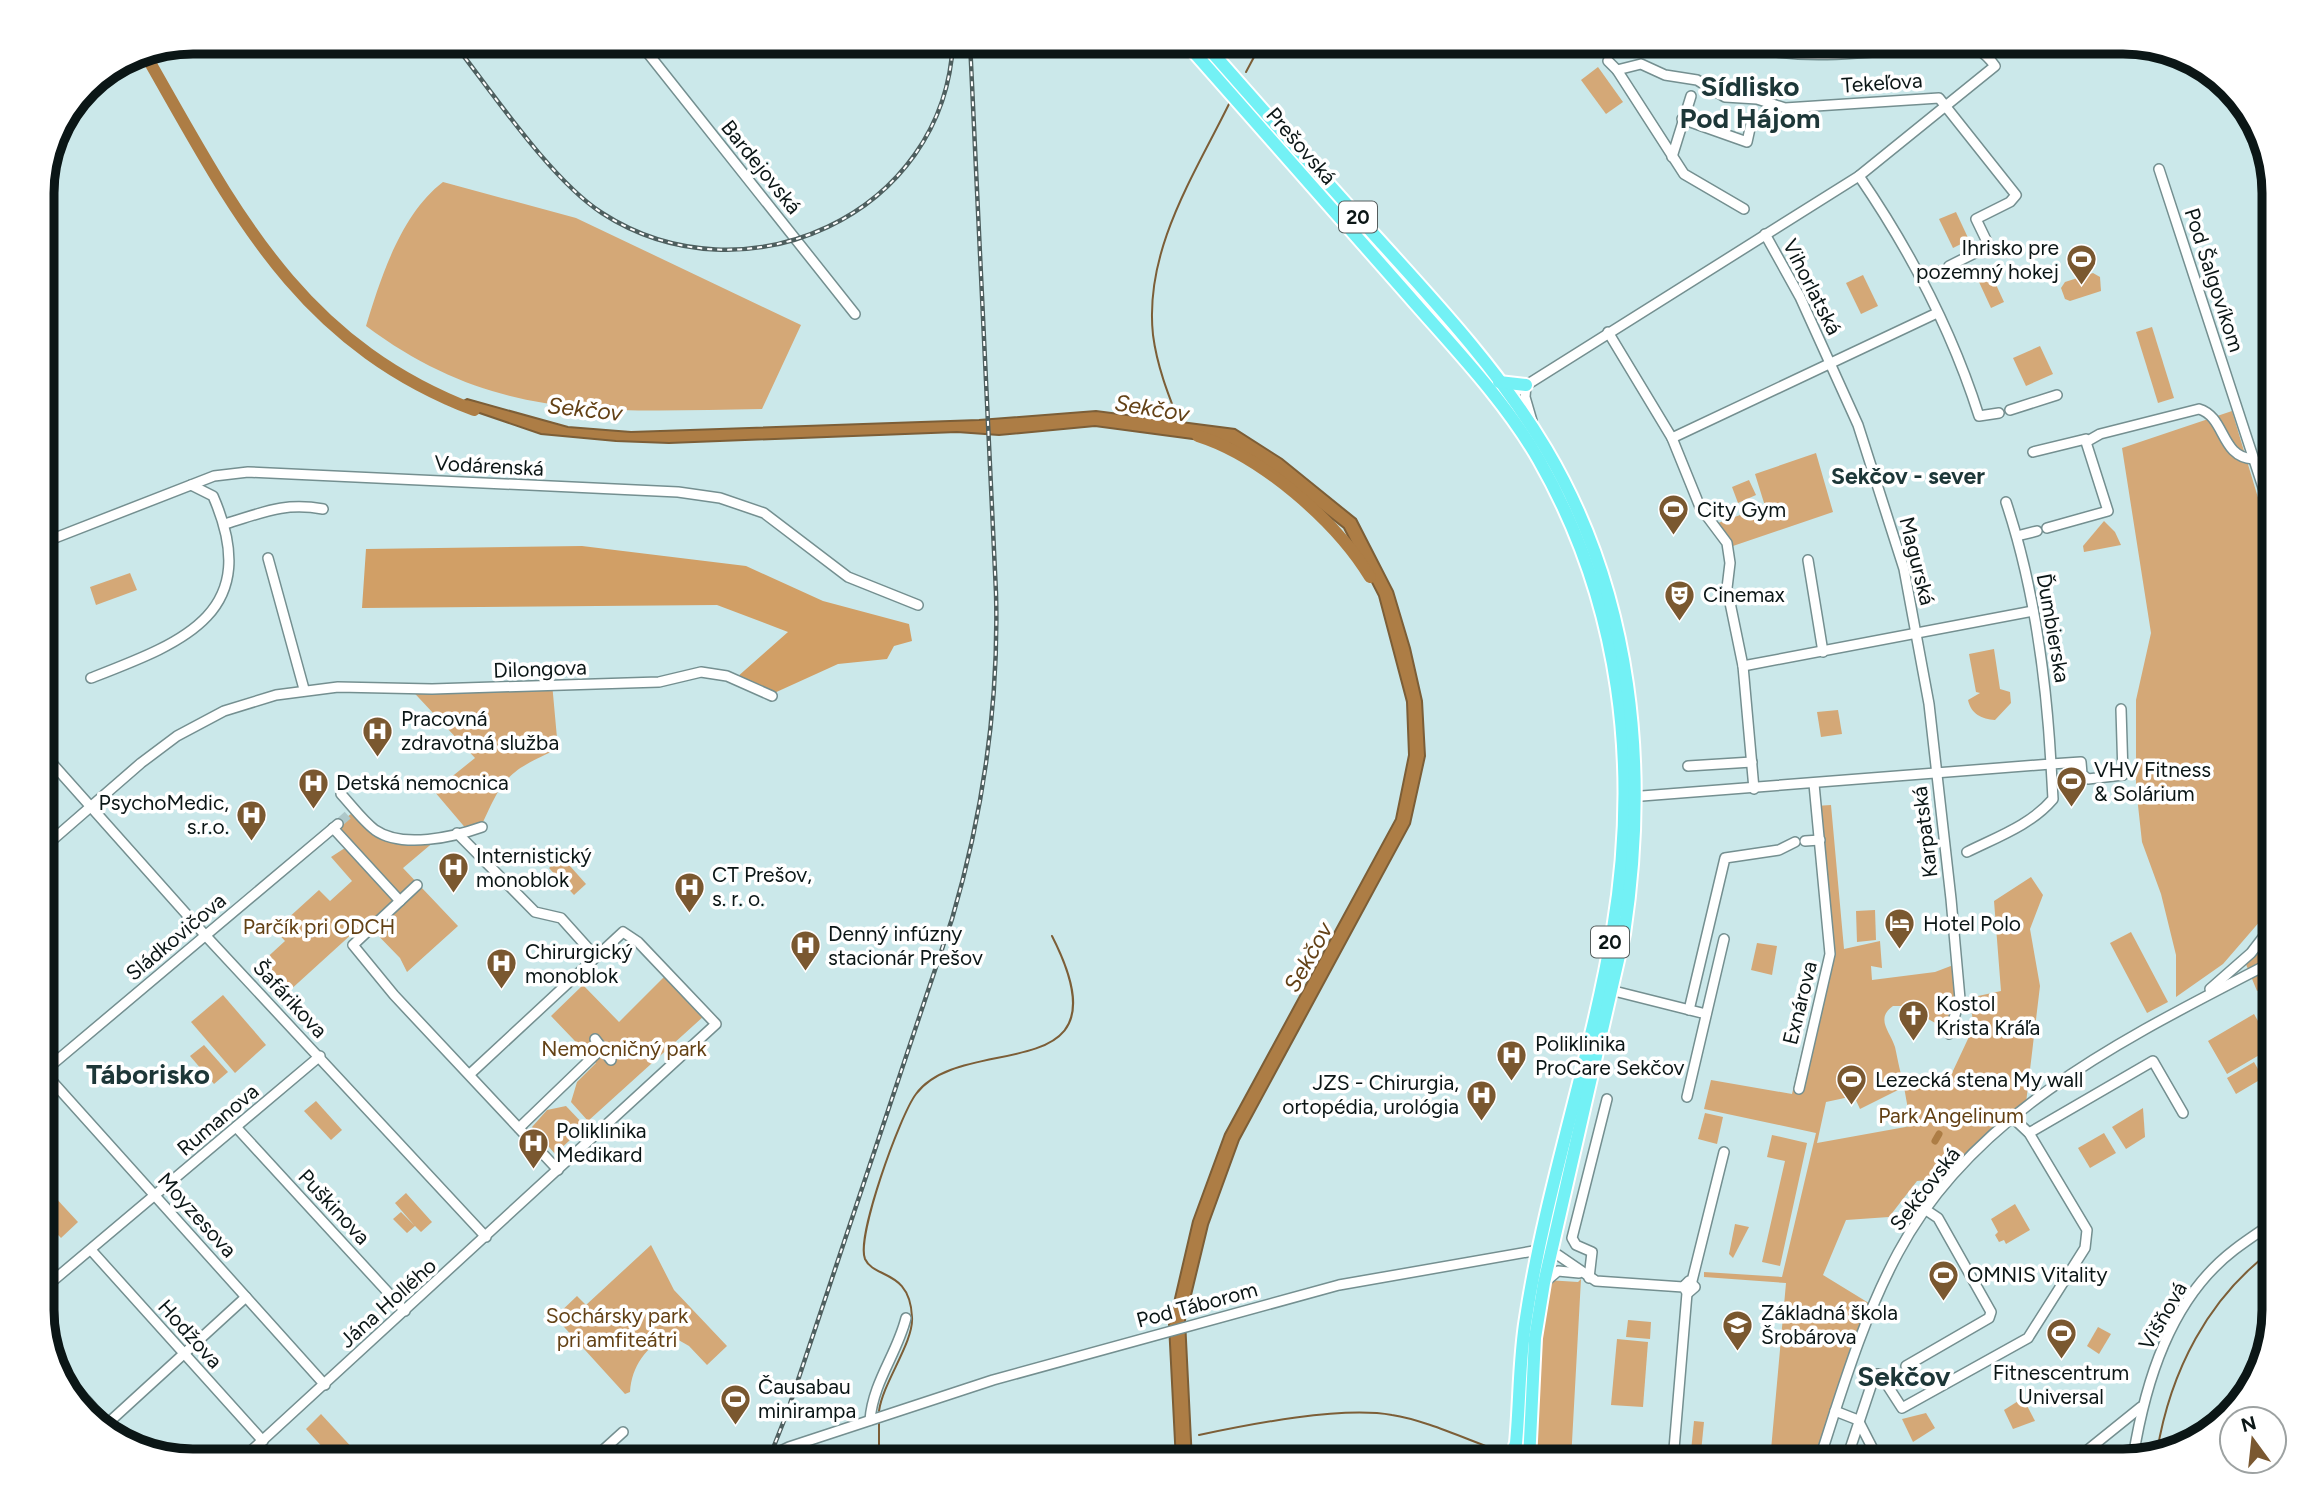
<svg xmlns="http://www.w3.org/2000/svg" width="2316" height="1503" font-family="Figtree,sans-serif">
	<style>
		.green { fill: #d4a877; fill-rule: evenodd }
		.forest { fill: #d19f66 }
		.water { fill: #ad7d45; stroke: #7c5e37; stroke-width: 2 }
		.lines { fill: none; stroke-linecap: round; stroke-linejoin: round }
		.stream { stroke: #7c5e37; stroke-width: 2 }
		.canal { stroke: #ad7d45; stroke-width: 7 }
		.river { stroke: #ad7d45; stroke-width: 12 }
		.minor-tunnel { stroke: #aec8ca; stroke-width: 9; stroke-dasharray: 9 4.5; stroke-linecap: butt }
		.minor-casing { stroke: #748f90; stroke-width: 12 }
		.major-casing { stroke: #fff; stroke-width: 16 }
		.minor { stroke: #fff; stroke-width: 9 }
		.major { stroke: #73f1f5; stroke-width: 12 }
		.rail-casing { stroke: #4e5f5f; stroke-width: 4.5 }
		.rail { stroke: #fff; stroke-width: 2; stroke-dasharray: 5; stroke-linecap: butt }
		.labels { text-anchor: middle; stroke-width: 7; stroke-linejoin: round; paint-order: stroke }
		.shield { fill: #fff; stroke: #545c5c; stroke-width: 2 }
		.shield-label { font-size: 19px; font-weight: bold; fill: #0b1616 }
		.street-label { font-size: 21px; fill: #0b1616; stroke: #fff }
		.poi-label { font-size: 21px; fill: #0b1616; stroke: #fff; text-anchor: start }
		.park-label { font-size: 21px; fill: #634115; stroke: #fff }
		.water-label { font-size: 23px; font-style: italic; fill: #634116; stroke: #fff }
		.neighbourhood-label { font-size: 23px; font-weight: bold; fill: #1d3738; stroke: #fff }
		.district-label { font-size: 28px; font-weight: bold; fill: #1d3738; stroke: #fff }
		.rim { fill: none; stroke: #0b1616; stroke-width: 9 }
	</style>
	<rect width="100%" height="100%" fill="#cbe8ea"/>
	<g class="green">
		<path d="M1598,67L1623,102L1606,114L1581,80Z"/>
		<path d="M443,182L576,218L801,325L762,409C608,411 496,423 366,326C381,277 401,214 443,182Z"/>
		<path d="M1956,212L1969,240L1953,248L1939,219Z"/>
		<path d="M2093,273L2100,277L2101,291L2070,301L2065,299L2061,288L2065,282Z"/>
		<path d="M1863,275L1878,306L1861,314L1846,283Z"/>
		<path d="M1992,276L2004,302L1991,308L1979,282Z"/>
		<path d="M2152,327L2174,398L2158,403L2136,332Z"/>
		<path d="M2040,346L2053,374L2026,386L2013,358Z"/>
		<path d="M2232,411L2274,551V905L2223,964L2176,997V955L2161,894L2142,842L2136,787V700L2151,633L2122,448Z"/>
		<path d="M1816,453L1833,512L1730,547L1718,523L1765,506L1755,474Z"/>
		<path d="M1749,480L1756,495L1738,503L1732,487Z"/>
		<path d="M2104,521L2115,532L2121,545L2084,552L2083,546Z"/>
		<path d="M130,573L137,590L96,605L90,587Z"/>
		<path d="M1994,649L2000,689L2010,692L2011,703L1995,720C1982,719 1971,714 1968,700L1980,693L1976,692L1969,654Z"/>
		<path d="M405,683H552L558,749C508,771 503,777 481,827L468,831L434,791L475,758Z"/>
		<path d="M1838,710L1842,734L1821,737L1817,712Z"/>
		<path d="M1831,805L1844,949L1880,941L1882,968L1871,966L1872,980L1935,972L1956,964V996L1946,1029L1905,1006H1893C1875,1019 1890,1031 1895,1047C1898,1060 1900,1074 1905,1087L1952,1073L1974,1026L1969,998L2001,991L1994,901L2031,877L2043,895L2030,929L2040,986L2026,1103L1943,1189L1929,1180L1917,1181L1889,1217L1846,1220L1823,1275L1872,1305L1820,1461H1770L1786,1283L1704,1277V1272L1782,1277L1816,1133L1704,1109L1711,1080L1792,1094L1827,944L1815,806ZM1904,1087L1911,1126L1817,1143L1826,1102L1854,1096L1860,1109Z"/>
		<path d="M356,810L389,837L442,835L403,868L458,926L407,972L400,958L365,922L288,992L261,963L285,941L275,930L319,890L330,901L352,881L331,857L348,846L333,828Z"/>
		<path d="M562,857L586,884L574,895L549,868Z"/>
		<path d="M1875,910L1876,940L1857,942L1856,911Z"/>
		<path d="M2274,921V958L2264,963L2270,984L2257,991L2243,957Z"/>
		<path d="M2131,932L2168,1002L2147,1013L2110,943Z"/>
		<path d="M1757,943L1777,946L1772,975L1751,970Z"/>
		<path d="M666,975L704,1016L588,1121L571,1102L577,1082L596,1063L551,1016L583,985L619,1022Z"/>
		<path d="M223,995L266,1045L235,1073L191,1022Z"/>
		<path d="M2254,1014L2258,1021L2268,1015L2274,1030L2266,1035L2273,1047L2227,1074L2208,1041Z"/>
		<path d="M204,1045L228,1072L214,1084L190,1056Z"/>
		<path d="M2254,1062L2263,1078L2236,1094L2227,1078Z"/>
		<path d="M316,1101L342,1130L331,1140L304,1111Z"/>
		<path d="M566,1106L585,1126L555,1154L532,1127L547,1110Z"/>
		<path d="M2143,1108L2145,1137L2126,1149L2112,1127Z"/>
		<path d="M1705,1113L1723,1117L1717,1144L1698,1139Z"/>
		<path d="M2104,1133L2116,1153L2090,1168L2078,1148Z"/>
		<path d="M1772,1135L1807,1143L1780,1266L1762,1262L1785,1161L1767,1157Z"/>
		<path d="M406,1193L432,1222L421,1232L415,1226L407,1233L393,1219L401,1212L414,1225L395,1203Z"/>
		<path d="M53,1195L78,1222L61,1238L42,1218V1206Z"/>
		<path d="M2015,1204L2030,1230L2006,1244L2004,1240L1999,1242L1995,1235L1998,1232L1991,1219Z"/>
		<path d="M1735,1224L1749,1227L1733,1258L1729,1254Z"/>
		<path d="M651,1245L674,1290L727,1346L707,1365L689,1346L668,1334C646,1348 632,1365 630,1392L625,1394L555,1317L577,1296L586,1305Z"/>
		<path d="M1581,1279L1571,1460L1578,1461H1530L1539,1314L1547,1280L1578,1282Z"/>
		<path d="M1628,1320L1651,1322L1650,1339L1626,1337Z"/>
		<path d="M2098,1327L2111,1334L2099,1354L2087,1346Z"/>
		<path d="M1617,1339L1648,1342L1643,1407L1611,1405Z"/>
		<path d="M2023,1398L2035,1421L2013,1429L2004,1410Z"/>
		<path d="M1926,1413L1935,1428L1913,1442L1902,1419Z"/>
		<path d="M321,1414L356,1452L346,1461H335L306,1429Z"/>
		<path d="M1694,1421L1704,1422L1701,1452L1691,1451Z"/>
	</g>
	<path class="forest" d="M582,546L746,566L823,601L909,624L912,641L894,646L887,659L838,664L772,694L736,678L788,632L717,605L362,608L366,549Z"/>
	<path class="water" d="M467,399L568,427L631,432L979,420L1096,411L1235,429L1282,459L1356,519L1393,591L1410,648L1422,701L1425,756L1410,824L1239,1140L1208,1225L1185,1320L1192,1461H1176L1169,1324L1193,1221L1225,1134L1396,819L1409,755L1407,702L1379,596L1344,528L1273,472L1230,444L1095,426L999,435L957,432L669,443L616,441L541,434L456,405Z"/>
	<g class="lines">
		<g class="stream">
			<path d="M1246,72L1262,42"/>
			<path d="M1179,422C1168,394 1157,366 1153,335C1144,251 1193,177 1229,104"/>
			<path d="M879,1411C883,1382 914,1342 912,1317C910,1269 874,1279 865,1259C856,1237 900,1115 916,1094C963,1030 1132,1093 1052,936"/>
			<path d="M1199,1435C1251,1424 1341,1406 1392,1415C1426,1420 1472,1442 1505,1453"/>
			<path d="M2157,1452C2170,1372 2208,1297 2274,1249"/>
			<path d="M869,1461L879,1452V1422"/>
		</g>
		<path class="canal" d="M1935,1141L1939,1134"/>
		<g class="river">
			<path d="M144,52C233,207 296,342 474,410"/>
			<path d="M1198,436C1261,456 1336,521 1370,577"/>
		</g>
		<path class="minor-tunnel" d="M341,821L350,813"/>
		<defs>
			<g id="minor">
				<path d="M639,42L855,314"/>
				<path d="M1608,61L1617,70L1684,174L1744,209"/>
				<path d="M1617,70L1641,64L1665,75L1697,80L1725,97L1757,99L1785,108L1939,98L2016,195L2010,202L1976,219L1989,246L1949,266"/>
				<path d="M1682,119L1747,142L1753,115"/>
				<path d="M1672,157L1691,96"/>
				<path d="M2159,169L2274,521"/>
				<path d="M1859,176C1909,249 1952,331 1979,416L1999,413"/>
				<path d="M1765,234L1800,297L1858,425L1904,569L1929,704L1951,899L1960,999L1949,1034"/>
				<path d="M1920,278L1938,271"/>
				<path d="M1608,332L1672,438L1700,507L1727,543L1730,563L1727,588L1743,666L1754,789"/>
				<path d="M1526,385L1525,397L1532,421"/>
				<path d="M1506,398L1859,176L1995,66C1985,52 1976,47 1960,44C1885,49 1803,66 1731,42"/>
				<path d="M2010,410L2057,395"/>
				<path d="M1672,438L1937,313"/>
				<path d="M2033,452L2086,439"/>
				<path d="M225,524C262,513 283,502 323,509"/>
				<path d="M2047,528L2108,511L2086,442L2100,434L2199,409C2226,417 2220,457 2253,459"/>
				<path d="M2017,536L2037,531"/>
				<path d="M42,543L214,476L248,472L678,492L720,498L764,513L848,577L918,605"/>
				<path d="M268,558L304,689"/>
				<path d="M1808,560L1823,652"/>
				<path d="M1743,666L2033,611"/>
				<path d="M91,678C184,642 264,613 213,496L191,485"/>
				<path d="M42,752L205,935L486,1237"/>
				<path d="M1688,766L1752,762"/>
				<path d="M341,794C352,806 363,821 375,830C402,849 454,837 482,827"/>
				<path d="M1629,797L2051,764C2046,675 2034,586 2006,502"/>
				<path d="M333,828L400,901"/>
				<path d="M457,833L535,912L561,918L596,957"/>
				<path d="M1805,841L1820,840"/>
				<path d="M42,849L141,763L177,736L224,711L276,695L338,687L432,689L659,682L701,672L727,676L772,696"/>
				<path d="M1967,852C1997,837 2031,825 2053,799L2051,764L2081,762L2082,774L2088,779L2123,775L2121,709"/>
				<path d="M417,885L353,945L394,995L558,1170"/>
				<path d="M1606,989L1706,1014"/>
				<path d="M2210,989L2251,953L2274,923"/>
				<path d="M1689,1010L1725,858L1779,850L1795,842"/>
				<path d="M595,1039L611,1060"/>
				<path d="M42,1070L325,1385"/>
				<path d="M42,1073L338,824"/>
				<path d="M1799,1089L1830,954L1814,784"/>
				<path d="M1687,1097L1724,939"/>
				<path d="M236,1127L405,1311"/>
				<path d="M519,1128L601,1049"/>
				<path d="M2029,1133L2153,1061L2183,1113"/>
				<path d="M91,1250L263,1441"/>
				<path d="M1589,1278L1592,1252L1576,1245L1572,1238L1607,1099"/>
				<path d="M1692,1281L1724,1152"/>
				<path d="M1545,1282L1558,1271L1579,1273"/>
				<path d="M42,1290L320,1056"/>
				<path d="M1906,1366L1989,1318L1991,1312L1938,1218L1926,1210"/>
				<path d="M58,1369L121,1439"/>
				<path d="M1835,1411L1858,1420L1879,1461"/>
				<path d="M870,1420C873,1382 897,1354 906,1318"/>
				<path d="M107,1424L246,1297"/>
				<path d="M2133,1458C2145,1383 2170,1299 2234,1250C2247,1240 2261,1231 2274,1222"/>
				<path d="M240,1461L716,1024L638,942L623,932L470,1074"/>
				<path d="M591,1461L623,1432"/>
				<path d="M759,1461L789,1447L993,1380L1339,1285L1539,1250L1558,1255L1596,1281L1683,1287L1688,1293L1695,1287L1689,1281L1683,1287"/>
				<path d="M1673,1461L1687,1293"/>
				<path d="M1819,1461C1842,1390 1863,1318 1898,1253C1975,1108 2136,1033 2274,961"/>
				<path d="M1846,1461L1875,1374H1880L1902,1408L2028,1338L2085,1248L2087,1230L2029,1133L2013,1118"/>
				<path d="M2074,1461L2141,1407"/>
			</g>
			<g id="major">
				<path d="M1185,42C1259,127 1334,210 1407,294C1453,347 1504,399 1539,460C1621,604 1640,766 1613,929C1591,1060 1546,1186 1526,1318C1519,1359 1520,1401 1516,1443L1510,1461"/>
				<path d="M1203,42C1261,108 1319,174 1378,239C1438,305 1500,372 1546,449C1633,596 1649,768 1624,934L1544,1283L1535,1338L1529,1461"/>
				<path d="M1499,382L1526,385"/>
			</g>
		</defs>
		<use href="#minor" class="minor-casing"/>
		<use href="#major" class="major-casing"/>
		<use href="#minor" class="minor"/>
		<use href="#major" class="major"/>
		<defs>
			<g id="rail">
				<path d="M453,42C492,92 551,180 602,213C744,305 945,215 953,42"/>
				<path d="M768,1461L787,1413L952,919C983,813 999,704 996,593L970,42"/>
			</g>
		</defs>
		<use href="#rail" class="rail-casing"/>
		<use href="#rail" class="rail"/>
	</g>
	<defs>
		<symbol id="stadium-pin" viewBox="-11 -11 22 30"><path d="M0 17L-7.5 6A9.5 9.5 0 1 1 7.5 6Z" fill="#7a5830" stroke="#fff"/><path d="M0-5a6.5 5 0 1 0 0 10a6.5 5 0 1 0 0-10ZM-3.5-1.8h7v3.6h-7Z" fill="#fff"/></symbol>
		<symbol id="theatre-pin" viewBox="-11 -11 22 30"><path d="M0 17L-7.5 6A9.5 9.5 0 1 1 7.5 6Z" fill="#7a5830" stroke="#fff"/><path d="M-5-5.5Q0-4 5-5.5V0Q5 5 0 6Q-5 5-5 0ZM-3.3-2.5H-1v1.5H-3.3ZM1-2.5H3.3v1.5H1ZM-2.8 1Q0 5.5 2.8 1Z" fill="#fff"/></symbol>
		<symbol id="hospital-pin" viewBox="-11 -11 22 30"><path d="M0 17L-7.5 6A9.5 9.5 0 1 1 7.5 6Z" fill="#7a5830" stroke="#fff"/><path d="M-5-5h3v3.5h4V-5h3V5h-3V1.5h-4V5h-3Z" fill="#fff"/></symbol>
		<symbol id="hotel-pin" viewBox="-11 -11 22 30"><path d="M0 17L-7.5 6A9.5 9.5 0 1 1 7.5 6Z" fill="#7a5830" stroke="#fff"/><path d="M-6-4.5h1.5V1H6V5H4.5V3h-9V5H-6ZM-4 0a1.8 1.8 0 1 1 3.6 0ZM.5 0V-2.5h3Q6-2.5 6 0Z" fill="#fff"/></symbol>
		<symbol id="church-pin" viewBox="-11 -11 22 30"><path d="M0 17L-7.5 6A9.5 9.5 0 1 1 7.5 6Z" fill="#7a5830" stroke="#fff"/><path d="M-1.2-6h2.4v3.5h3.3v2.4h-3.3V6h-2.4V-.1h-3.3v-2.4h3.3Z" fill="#fff"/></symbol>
		<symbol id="school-pin" viewBox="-11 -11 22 30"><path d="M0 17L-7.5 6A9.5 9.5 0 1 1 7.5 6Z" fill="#7a5830" stroke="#fff"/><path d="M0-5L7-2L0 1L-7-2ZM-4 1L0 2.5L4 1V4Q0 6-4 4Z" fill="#fff"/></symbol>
	</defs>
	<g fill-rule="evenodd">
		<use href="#stadium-pin" x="2064" y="242" width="35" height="47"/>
		<use href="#stadium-pin" x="1656" y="492" width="35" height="47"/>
		<use href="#theatre-pin" x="1662" y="578" width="35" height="47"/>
		<use href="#hospital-pin" x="360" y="714" width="35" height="47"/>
		<use href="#stadium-pin" x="2054" y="764" width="35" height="47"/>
		<use href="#hospital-pin" x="296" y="766" width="35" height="47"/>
		<use href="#hospital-pin" x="234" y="798" width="35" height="47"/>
		<use href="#hospital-pin" x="436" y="850" width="35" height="47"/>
		<use href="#hospital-pin" x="672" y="870" width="35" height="47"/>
		<use href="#hotel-pin" x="1882" y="906" width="35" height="47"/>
		<use href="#hospital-pin" x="788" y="928" width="35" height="47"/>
		<use href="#hospital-pin" x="484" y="946" width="35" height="47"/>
		<use href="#church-pin" x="1896" y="998" width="35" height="47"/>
		<use href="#hospital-pin" x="1494" y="1038" width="35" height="47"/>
		<use href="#stadium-pin" x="1834" y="1062" width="35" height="47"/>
		<use href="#hospital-pin" x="1464" y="1078" width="35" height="47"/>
		<use href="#hospital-pin" x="516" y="1126" width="35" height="47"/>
		<use href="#stadium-pin" x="1926" y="1258" width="35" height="47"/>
		<use href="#school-pin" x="1720" y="1308" width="35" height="47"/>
		<use href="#stadium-pin" x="2044" y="1316" width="35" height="47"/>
		<use href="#stadium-pin" x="718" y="1382" width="35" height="47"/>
	</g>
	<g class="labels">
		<g class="shield">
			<rect x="1339" y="201.5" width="38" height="31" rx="5"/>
			<rect x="1591" y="926.5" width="38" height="31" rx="5"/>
		</g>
		<g class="shield-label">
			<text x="1358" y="224">20</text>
			<text x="1610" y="949">20</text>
		</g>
		<g class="street-label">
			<text transform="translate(1882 83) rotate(-4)" y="7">Tekeľova</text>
			<text transform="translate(1301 146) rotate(49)" y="7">Prešovská</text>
			<text transform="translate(761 167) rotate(51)" y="7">Bardejovská</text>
			<text transform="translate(2214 280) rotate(72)" y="7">Pod Šalgovíkom</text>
			<text transform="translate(1812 287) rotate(63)" y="7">Vihorlatská</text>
			<text transform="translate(489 466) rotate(3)" y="7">Vodárenská</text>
			<text transform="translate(1917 561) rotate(76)" y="7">Magurská</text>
			<text transform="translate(2053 628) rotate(80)" y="7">Ďumbierska</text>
			<text transform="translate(540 669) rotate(-2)" y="7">Dilongova</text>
			<text transform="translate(1925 832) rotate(-97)" y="7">Karpatská</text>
			<text transform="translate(176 937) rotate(-40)" y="7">Sládkovičova</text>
			<text transform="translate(290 999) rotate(47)" y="7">Šafárikova</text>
			<text transform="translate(1800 1003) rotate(-76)" y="7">Exnárova</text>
			<text transform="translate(218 1120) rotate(-40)" y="7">Rumanova</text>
			<text transform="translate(1925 1189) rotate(-52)" y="7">Sekčovská</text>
			<text transform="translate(334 1207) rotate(47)" y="7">Puškinova</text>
			<text transform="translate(197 1215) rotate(48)" y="7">Moyzesova</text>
			<text transform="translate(388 1303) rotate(-42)" y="7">Jána Hollého</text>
			<text transform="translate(1197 1305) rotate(-15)" y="7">Pod Táborom</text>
			<text transform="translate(2163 1316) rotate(-60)" y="7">Višňová</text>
			<text transform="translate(190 1334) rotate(48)" y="7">Hodžova</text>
		</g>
		<g class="poi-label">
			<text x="2059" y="255" text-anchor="end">Ihrisko pre<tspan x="2059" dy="24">pozemný hokej</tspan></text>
			<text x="1697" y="517">City Gym</text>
			<text x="1703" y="602">Cinemax</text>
			<text x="401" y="726">Pracovná<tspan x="401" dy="24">zdravotná služba</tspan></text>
			<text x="2094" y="777">VHV Fitness<tspan x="2094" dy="24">&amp; Solárium</tspan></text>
			<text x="336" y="790">Detská nemocnica</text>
			<text x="229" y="810" text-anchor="end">PsychoMedic,<tspan x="229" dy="24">s.r.o.</tspan></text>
			<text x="476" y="863">Internistický<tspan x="476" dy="24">monoblok</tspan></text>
			<text x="712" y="882">CT Prešov,<tspan x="712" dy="24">s. r. o.</tspan></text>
			<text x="1923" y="931">Hotel Polo</text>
			<text x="828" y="941">Denný infúzny<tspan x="828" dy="24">stacionár Prešov</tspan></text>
			<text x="525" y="959">Chirurgický<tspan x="525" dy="24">monoblok</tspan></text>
			<text x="1936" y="1011">Kostol<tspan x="1936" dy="24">Krista Kráľa</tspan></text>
			<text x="1535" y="1051">Poliklinika<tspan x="1535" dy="24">ProCare Sekčov</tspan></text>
			<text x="1875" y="1087">Lezecká stena My wall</text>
			<text x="1459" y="1090" text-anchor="end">JZS - Chirurgia,<tspan x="1459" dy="24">ortopédia, urológia</tspan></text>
			<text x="556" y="1138">Poliklinika<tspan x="556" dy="24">Medikard</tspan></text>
			<text x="1967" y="1282">OMNIS Vitality</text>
			<text x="1761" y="1320">Základná škola<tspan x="1761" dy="24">Šrobárova</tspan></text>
			<text x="2061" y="1380" text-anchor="middle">Fitnescentrum<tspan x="2061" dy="24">Universal</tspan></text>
			<text x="758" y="1394">Čausabau<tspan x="758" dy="24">minirampa</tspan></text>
		</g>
		<g class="park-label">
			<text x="319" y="934">Parčík pri ODCH</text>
			<text x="624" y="1056">Nemocničný park</text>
			<text x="1951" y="1123">Park Angelinum</text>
			<text x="617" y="1323">Sochársky park<tspan x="617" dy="24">pri amfiteátri</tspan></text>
		</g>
		<g class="water-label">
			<text transform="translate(1152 408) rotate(9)" y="8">Sekčov</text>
			<text transform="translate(585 409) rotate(6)" y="8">Sekčov</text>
			<text transform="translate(1308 957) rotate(-61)" y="8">Sekčov</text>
		</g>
		<g class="neighbourhood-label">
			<text x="1908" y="484">Sekčov - sever</text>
		</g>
		<g class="district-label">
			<text x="1750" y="96">Sídlisko<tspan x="1750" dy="32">Pod Hájom</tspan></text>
			<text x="148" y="1084">Táborisko</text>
			<text x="1904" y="1386">Sekčov</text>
		</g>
	</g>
	<path d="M0 0H2316V1503H0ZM193 54H2123A139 139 0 0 1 2262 193V1310A139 139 0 0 1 2123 1449H193A139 139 0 0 1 54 1310V193A139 139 0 0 1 193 54Z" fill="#fff" fill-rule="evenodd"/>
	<path class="rim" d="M193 54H2123A139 139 0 0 1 2262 193V1310A139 139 0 0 1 2123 1449H193A139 139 0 0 1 54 1310V193A139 139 0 0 1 193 54Z"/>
	<g transform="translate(2253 1440) rotate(345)"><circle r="33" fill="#ffffff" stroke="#9da2a2" stroke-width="2"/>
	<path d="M0-5L12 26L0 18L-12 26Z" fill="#7a5830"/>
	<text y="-10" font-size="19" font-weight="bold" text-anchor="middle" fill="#0b1616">N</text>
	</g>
</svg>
